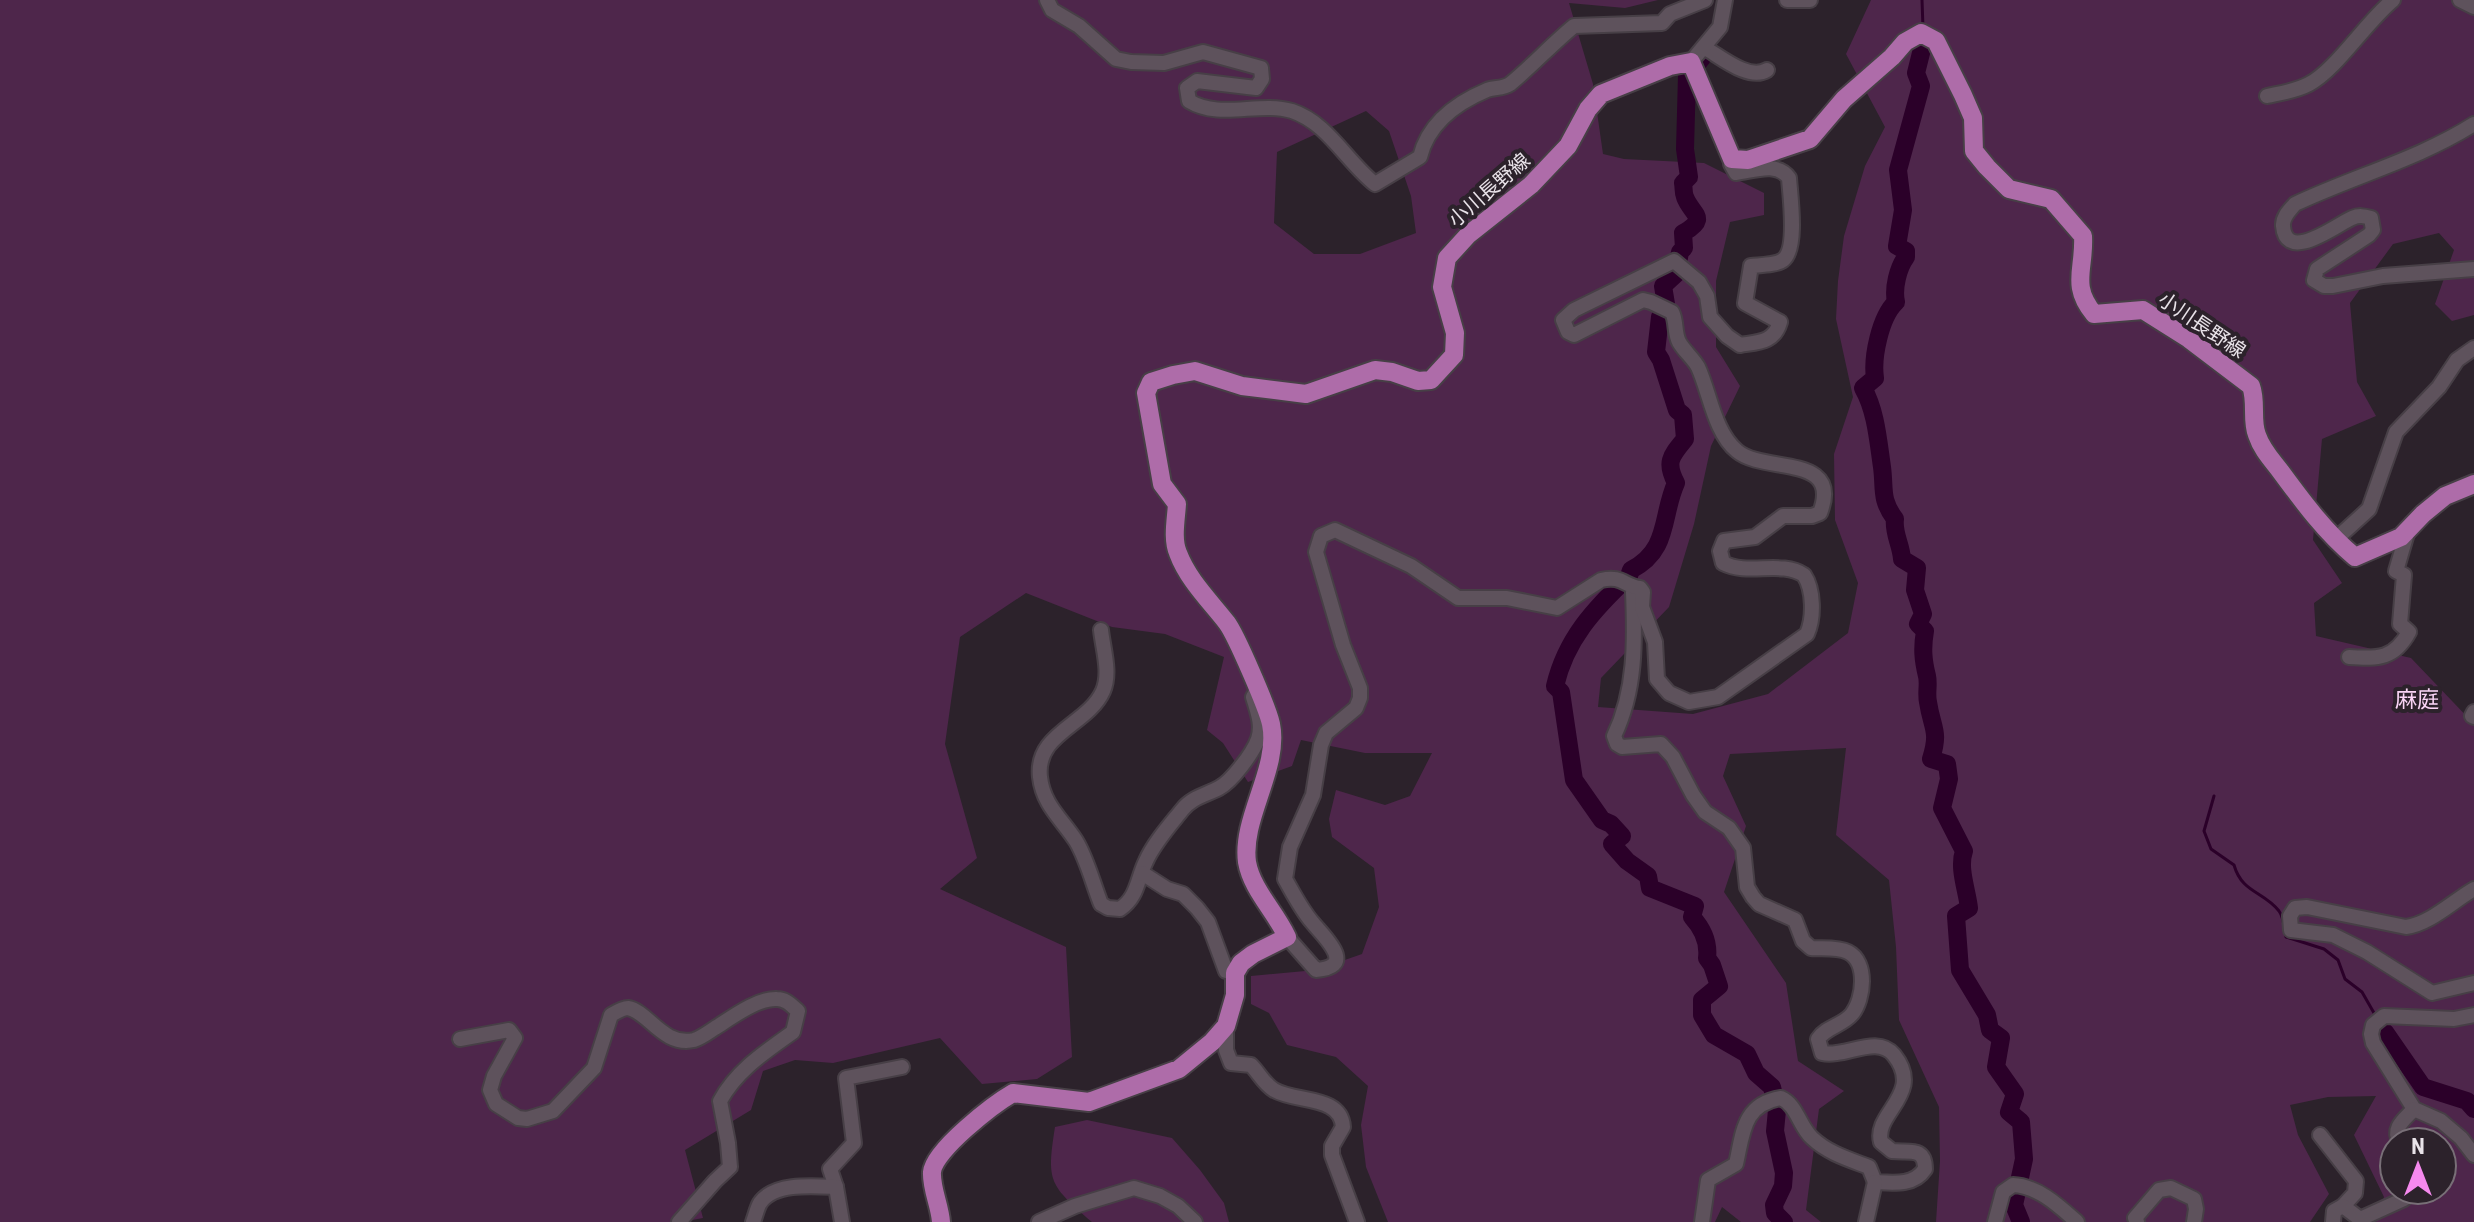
<svg xmlns="http://www.w3.org/2000/svg" width="2474" height="1222" font-family="'Roboto Condensed','Noto Sans JP',sans-serif">
	<style>
		.green { fill: #4e264b; fill-rule: evenodd }
		.lines { fill: none; stroke-linecap: round; stroke-linejoin: round }
		.stream { stroke: #2b0029; stroke-width: 3 }
		.river { stroke: #2b0029; stroke-width: 18 }
		.minor-casing { stroke: #473f46; stroke-width: 18 }
		.major-casing { stroke: #473f46; stroke-width: 22 }
		.minor { stroke: #5e525c; stroke-width: 14 }
		.major { stroke: #ae6ca9; stroke-width: 18 }
		.labels { text-anchor: middle; stroke-width: 8; stroke-linejoin: round; paint-order: stroke }
		.street-label { font-size: 20px; fill: #e9e3e9; stroke: #2c222b }
		.neighbourhood-label { font-size: 22px; fill: #f9d4f5; stroke: #2c222b }
	</style>
	<rect width="100%" height="100%" fill="#2c222b"/>
	<g class="green">
		<path d="M0,0H1658L1625,8L1569,3L1593,84L1603,154L1624,159L1704,163L1764,193V215L1730,222L1716,281V347L1740,386L1711,446L1694,524L1669,607L1601,678L1598,707L1693,714L1768,694L1848,633L1858,583L1835,520L1834,454L1853,397L1836,319L1838,281L1844,236L1865,166L1885,127L1846,54L1871,0H2474V315L2452,321L2435,304L2454,250L2439,233L2393,244L2350,303L2357,382L2376,416L2322,439L2313,540L2342,583L2314,603L2316,636L2411,658L2474,724V1222H2376L2384,1197L2354,1135L2376,1096L2328,1097L2290,1105L2298,1135L2329,1194L2310,1222H1936L1940,1161L1939,1107L1899,1020L1896,947L1889,880L1836,835L1846,748L1730,754L1723,776L1746,826L1724,892L1786,983L1798,1061L1844,1091L1819,1109L1806,1210L1821,1222H1741L1722,1207L1715,1222H1388L1366,1167L1361,1125L1368,1086L1336,1057L1287,1045L1269,1013L1251,1004V976L1316,970L1362,954L1379,907L1374,868L1332,837L1329,819L1336,790L1385,805L1410,796L1432,753H1365L1301,740L1292,766L1248,782L1223,743L1207,730L1224,657L1165,634L1112,627L1026,593L960,637L945,744L977,858L940,889L1066,947L1072,1057L1037,1079L982,1084L940,1038L833,1063L795,1060L763,1071L751,1110L685,1150L703,1218L682,1222H0ZM1366,111L1389,131L1411,196L1416,233L1360,254H1314L1274,223L1277,152ZM2394,1142H2442V1190H2394Z"/>
		<path d="M1087,1120L1172,1138L1200,1170L1224,1203L1229,1222H1092C1050,1185 1046,1183 1055,1127Z"/>
	</g>
	<g class="lines">
		<g class="stream">
			<path d="M1922,0L1923,28"/>
			<path d="M2214,796L2204,831L2211,849L2234,865C2242,893 2263,891 2279,911C2284,918 2284,928 2286,937L2324,949L2338,960L2345,979L2362,992L2374,1013"/>
			<path d="M2383,1028L2385,1032"/>
		</g>
		<g class="river">
			<path d="M1923,45L1916,73L1921,86L1898,170L1903,210L1897,246L1906,251V257C1898,268 1893,288 1896,302C1880,317 1872,358 1875,378L1863,388C1876,411 1878,440 1882,467C1885,489 1880,499 1895,519C1893,533 1901,544 1902,559L1917,568L1915,590L1923,614L1918,624L1925,631C1922,648 1923,660 1927,676C1929,684 1926,693 1928,702C1932,729 1940,730 1931,759L1947,764L1949,779L1942,808L1964,851C1958,868 1967,890 1969,908L1956,916L1960,970L1987,1015L1990,1030L2001,1038L1996,1067L2015,1094L2009,1112L2021,1122L2024,1159L2014,1205L2021,1222"/>
			<path d="M1702,58L1687,76L1685,149L1689,177L1683,183C1684,188 1683,192 1685,197C1691,214 1710,218 1683,233L1684,248L1680,252L1676,274L1663,286L1666,304L1660,317L1656,352L1661,360L1677,410L1683,415L1685,439C1671,456 1665,462 1676,483C1661,516 1670,550 1631,570L1629,576C1594,609 1566,639 1555,686L1561,692L1574,780L1602,820L1611,824L1622,836L1612,844L1627,861L1648,876L1650,888L1695,906L1692,917C1703,929 1709,942 1707,958L1712,965L1719,986L1702,1000V1015L1714,1035L1747,1054L1756,1073L1772,1087L1777,1110L1775,1131L1784,1173L1783,1186L1774,1205L1775,1213L1784,1222"/>
			<path d="M2385,1032L2423,1087L2467,1101L2474,1109"/>
		</g>
		<defs>
			<g id="minor">
				<path d="M1047,0L1052,10L1079,26L1116,59L1131,62L1164,63L1203,52L1261,68L1262,79L1256,88L1197,81L1187,88L1189,101C1220,120 1259,101 1292,111C1328,123 1346,161 1375,184L1420,157C1428,124 1456,103 1487,90C1494,87 1503,89 1510,84C1532,66 1552,44 1574,26L1662,23L1670,14L1705,0"/>
				<path d="M1787,0H1810"/>
				<path d="M2460,0L2474,7"/>
				<path d="M1705,48C1721,57 1749,81 1767,70"/>
				<path d="M1691,62L1720,27L1725,0"/>
				<path d="M2267,96C2281,93 2296,91 2309,84C2336,70 2366,22 2393,0"/>
				<path d="M2474,124C2419,159 2354,176 2295,204C2290,210 2282,217 2283,226C2286,265 2339,223 2352,218C2359,215 2364,216 2371,218L2373,230L2369,235L2317,269L2314,280L2324,286H2333L2383,276L2474,269"/>
				<path d="M2335,540L2369,509L2396,432L2439,387L2457,360L2474,348"/>
				<path d="M1633,592C1635,641 1636,690 1614,736L1617,744L1622,747L1661,744L1673,757L1693,795L1705,812L1729,828L1743,848L1747,887L1753,897L1759,904L1795,920L1803,941L1811,948C1821,949 1838,947 1848,952C1868,962 1864,999 1852,1014C1842,1026 1827,1026 1818,1039L1822,1053C1845,1058 1877,1034 1894,1055C1925,1094 1873,1113 1881,1142L1892,1151C1909,1153 1925,1146 1925,1169C1914,1186 1893,1183 1875,1182L1869,1167C1848,1159 1828,1153 1812,1138C1799,1126 1797,1105 1781,1098C1743,1104 1743,1133 1736,1164L1708,1180L1702,1222"/>
				<path d="M1101,630C1103,649 1111,673 1103,691C1088,725 1035,733 1040,777C1043,805 1062,819 1076,841C1087,859 1093,884 1101,904L1108,908L1120,909C1138,897 1137,879 1146,861C1154,843 1170,825 1182,810C1192,797 1206,795 1219,788C1232,781 1253,753 1258,739C1263,725 1257,711 1253,697L1257,690"/>
				<path d="M2349,657C2379,659 2394,659 2409,632L2400,624L2404,575L2396,571L2408,530"/>
				<path d="M2474,712L2472,716L2474,717"/>
				<path d="M1142,873L1167,889L1183,894L1197,908L1208,922L1226,971L1235,973"/>
				<path d="M2474,889C2453,901 2430,924 2406,927L2307,907L2295,908L2290,916L2291,930L2333,935L2367,952L2432,993L2474,983"/>
				<path d="M1287,937L1316,970C1359,967 1322,935 1312,922C1301,909 1293,893 1285,879L1290,847L1313,795L1321,745L1326,733L1356,708L1360,698V688L1343,645L1316,552L1321,536L1335,530L1411,566L1458,598H1507L1557,608L1601,580C1622,575 1624,586 1640,588L1643,592L1642,607L1655,642L1657,679L1669,693L1689,702L1718,697L1807,634C1814,618 1814,590 1804,575C1781,560 1748,576 1723,563L1720,551L1724,541L1755,537L1783,516H1812L1820,513C1843,453 1764,474 1737,451C1714,432 1710,393 1698,367C1693,358 1684,351 1679,342C1674,332 1677,322 1672,312L1651,302L1643,300L1574,335L1568,332L1563,320L1574,310L1674,261L1699,282L1707,296L1710,317L1727,336L1740,345C1758,342 1774,343 1780,322L1745,303L1751,266C1760,265 1777,265 1783,260C1798,249 1790,194 1789,178C1777,161 1753,171 1736,173L1731,164L1732,159"/>
				<path d="M2474,1015L2454,1019L2384,1016L2373,1025L2371,1034L2373,1043L2414,1109L2441,1121L2461,1138L2474,1155"/>
				<path d="M1226,1026V1050L1231,1063L1251,1065C1259,1073 1264,1084 1274,1090C1296,1103 1341,1095 1343,1127L1332,1146V1155L1357,1222"/>
				<path d="M460,1039L509,1030L515,1038L494,1076L490,1090L496,1104L518,1118L527,1119L553,1111L594,1068L611,1015C616,1012 623,1008 628,1008C648,1011 663,1047 694,1040C701,1038 709,1032 715,1028C731,1018 757,998 777,999C786,999 791,1005 798,1011L793,1032C765,1052 737,1070 720,1101L728,1143L730,1167L715,1181L679,1222"/>
				<path d="M2320,1135L2356,1181L2355,1193L2343,1206"/>
				<path d="M2400,1142C2391,1128 2405,1119 2414,1109"/>
				<path d="M836,1187L830,1169L854,1143L846,1078L902,1067"/>
				<path d="M753,1222C755,1217 757,1208 760,1203C774,1182 815,1186 836,1187L842,1222"/>
				<path d="M1039,1222L1075,1206L1134,1188L1160,1196L1178,1206L1195,1222"/>
				<path d="M1866,1222L1875,1182"/>
				<path d="M1995,1222L2003,1192L2013,1185C2038,1186 2059,1206 2077,1222"/>
				<path d="M2137,1222L2135,1218L2159,1190L2171,1188L2194,1199L2196,1209L2194,1222"/>
				<path d="M2333,1222L2334,1211L2343,1206L2360,1219L2404,1199L2408,1190"/>
			</g>
			<path id="major" d="M941,1222C940,1206 931,1188 932,1172C934,1150 994,1104 1013,1093L1089,1102L1179,1069L1212,1042L1226,1026L1235,995V973L1241,963L1253,954L1287,937C1275,911 1252,890 1247,862C1241,818 1280,768 1271,724C1268,709 1236,635 1227,623C1210,601 1188,580 1178,553C1172,539 1176,520 1177,504L1162,484L1146,393L1151,382L1173,375L1195,371L1242,386L1306,394L1375,370L1392,372L1418,381L1431,380L1454,355L1455,333L1442,287L1447,258L1468,235L1531,185L1568,146L1588,109L1601,94L1670,66L1691,62L1732,159L1748,160L1810,139L1844,99L1892,57L1905,42L1921,33L1936,41L1963,95L1973,118L1974,151L1987,167L2009,189L2051,199L2083,236C2085,269 2070,285 2094,314L2143,310L2189,339L2251,386C2257,402 2251,420 2257,435C2262,450 2272,460 2281,472C2303,502 2326,533 2355,557L2401,537L2423,514L2445,496L2474,484"/>
		</defs>
		<use href="#minor" class="minor-casing"/>
		<use href="#major" class="major-casing"/>
		<use href="#minor" class="minor"/>
		<use href="#major" class="major"/>
	</g>
	<g class="labels">
		<g class="street-label">
			<text transform="translate(1489 190) rotate(-41)" y="7">小川長野線</text>
			<text transform="translate(2202 325) rotate(34)" y="7">小川長野線</text>
		</g>
		<g class="neighbourhood-label">
			<text x="2417" y="707">麻庭</text>
		</g>
	</g>
	<g transform="translate(2418 1166)"><circle r="38" fill="#2c222b" stroke="#786f77" stroke-width="2"/>
	<path d="M0-6L14 30L0 20L-14 30Z" fill="#f689ee"/>
	<text y="-12" font-size="22" font-weight="bold" text-anchor="middle" fill="#e9e3e9">N</text>
	</g>
</svg>
